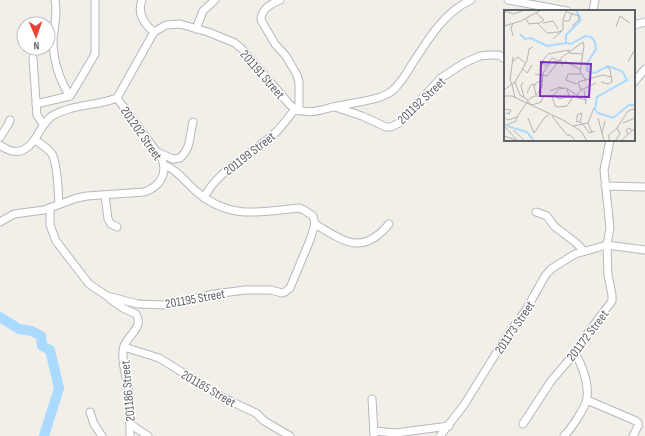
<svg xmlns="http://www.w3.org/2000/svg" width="645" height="436" font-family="'Sofia Sans Condensed',sans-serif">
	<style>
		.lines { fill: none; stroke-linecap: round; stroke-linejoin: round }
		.river { stroke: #aadaff; stroke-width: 10 }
		.minor-casing { stroke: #b5b8bc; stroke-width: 9 }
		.minor { stroke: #fff; stroke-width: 7 }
		.labels { text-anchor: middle; stroke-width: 3; stroke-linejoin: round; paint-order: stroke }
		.street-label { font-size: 13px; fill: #5f6368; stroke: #fff }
		.inset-river { fill: none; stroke: #aadaff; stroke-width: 2 }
		.inset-road { fill: none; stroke: #b3b3b1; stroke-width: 1 }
		.view { fill: #7b2cbf; fill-opacity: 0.15; stroke: #7b2cbf; stroke-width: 2 }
		.inset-edge { fill: none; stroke: #5f6368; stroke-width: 2 }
	</style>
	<rect width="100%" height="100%" fill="#f1efe8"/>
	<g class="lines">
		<path class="river" d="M0,317L19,329L32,331L41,336L42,346L50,350L59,388L44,436"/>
		<defs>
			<g id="minor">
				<path d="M55,0C58,14 54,26 53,40C53,59 59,80 70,96"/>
				<path d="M142,0C137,13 144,24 154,32"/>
				<path d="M280,0C271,4 261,9 261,20L275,44L286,56L297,75L299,82V111"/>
				<path d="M508,0L567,11"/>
				<path d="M593,11L595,0"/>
				<path d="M634,25L645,22"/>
				<path d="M196,29L203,11L215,0"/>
				<path d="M33,58L37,115L43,124"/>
				<path d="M634,82L645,69"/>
				<path d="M36,104L70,96L75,88L95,54V0"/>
				<path d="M335,107L362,116L386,127H391L399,123L441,78L464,63L480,56L489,55H499L505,59"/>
				<path d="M0,137L8,125L10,120"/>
				<path d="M35,140C41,144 48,148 52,154C58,165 58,191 59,204"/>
				<path d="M0,145C7,150 15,154 23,150C38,143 39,125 52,116C72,104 97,106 117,98L154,32L166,25L180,24L208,32L235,43L244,51L290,105C305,116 317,111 333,107C350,103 379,101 392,91C400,84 407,73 412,64C428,40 444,12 471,0"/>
				<path d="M157,152L173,159L180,158C192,147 189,136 193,122"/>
				<path d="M605,186L645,187"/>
				<path d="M105,195L108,219L111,224L117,227"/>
				<path d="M204,198C216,172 251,154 273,135C282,127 288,118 295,109"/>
				<path d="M50,208V225L56,241L89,284L107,296L138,304L167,305L214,294L245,290H271L282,293L285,292L290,288L310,240L315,224L313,216L304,210L299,208C260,212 230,220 197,192C186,183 178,170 164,165"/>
				<path d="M536,212L547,216L554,226L575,242L584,251"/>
				<path d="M0,222L14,214L44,210L77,198L87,196L144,192C159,187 168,175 162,159L117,98"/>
				<path d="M315,224C345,242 362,256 389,224"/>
				<path d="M110,299L123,308L136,314C144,327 129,334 124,346C120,358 127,380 129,392C130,407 130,422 130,436"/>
				<path d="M124,347L159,358L224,398L256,413L264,421L290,436"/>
				<path d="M372,399L374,434"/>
				<path d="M587,400L636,421L638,423V426L633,436"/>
				<path d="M90,412L94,424L102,436"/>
				<path d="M130,424L148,436"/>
				<path d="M523,424L551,381L575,353L587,334L612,301V295L608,275L607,245L610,228L604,170L610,140"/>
				<path d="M374,431L396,433L449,426"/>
				<path d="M440,436L464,405L508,334L526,310L545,276L551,269L575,254L607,245L645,250"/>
				<path d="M564,436C571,429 586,407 587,398C589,383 582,365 575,353"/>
			</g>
		</defs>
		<use href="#minor" class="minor-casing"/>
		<use href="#minor" class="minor"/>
	</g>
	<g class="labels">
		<g class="street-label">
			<text transform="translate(263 74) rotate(49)" y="5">201191 Street</text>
			<text transform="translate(421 100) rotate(-44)" y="5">201192 Street</text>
			<text transform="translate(142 133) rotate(55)" y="5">201202 Street</text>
			<text transform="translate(249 153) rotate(-38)" y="5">201199 Street</text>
			<text transform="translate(195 298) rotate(-10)" y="5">201195 Street</text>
			<text transform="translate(514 327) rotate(-56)" y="5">201173 Street</text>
			<text transform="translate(587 335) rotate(-53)" y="5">201172 Street</text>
			<text transform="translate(209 388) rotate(30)" y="5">201185 Street</text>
			<text transform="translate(127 391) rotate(-95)" y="5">201186 Street</text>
		</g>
	</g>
	<g transform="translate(504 10)">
		<rect width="131" height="131" fill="#f1efe8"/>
		<path class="inset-river" d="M72,0L77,10L62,25V33L67,34L81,26L87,27L91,32L92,39L84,52L83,61L91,63L104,56L118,61L123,70L93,87L91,99L94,103L109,108L125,95H131M16,24L21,29L27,28L43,36L62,33M3,116L23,122L30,131"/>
		<path class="inset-road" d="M0,1L10,4L20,0M63,2L75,6L74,11L68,16M32,3L40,10L34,14M22,9L25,14L33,13L43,23L55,22L59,20V9L63,0M60,11H65L68,4M9,13L7,18L9,26M39,13L49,11L54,19M0,16L17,11L37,0M112,17L116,6L126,13M49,29L58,21M65,43L78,44M9,51L14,47L21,53M61,51L77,60M50,52L57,50L58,56M124,52L131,39M41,55L37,53L44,44L65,40L64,42M41,57L48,48L53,50M18,58L23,63L28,55M31,64L43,66L58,47L79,32L80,36L76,62L78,64M11,72L16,85L24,90M19,72L17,76L20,87M97,72L104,74L108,72L106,59L103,57M8,74L6,70L9,47M8,74L11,88M73,74L62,70L64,64H78L82,71M0,80L11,72L23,51L25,39L29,37M77,80L74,72L99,65L107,67M80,80L82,94M46,81L56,77L59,78M23,83L27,75L31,74M32,85L38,77L39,63L46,53M32,85L30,76L33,72L39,71M74,85V88L83,90M0,86H8L59,110L77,121L83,131M48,86L51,96L54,97L63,96L70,85M50,86L56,89L65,86L63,79M24,92L28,95L37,92L40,85M0,99L7,100L5,104L2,103M48,106L63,125H66L72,131M0,107L4,110L13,107L26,88L31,86H49L55,79L62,78L73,85L77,80L92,73M24,108L30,123M94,108L100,131M72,111L78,113L85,123L91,121M73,111V105L78,103L76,112M119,113L131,108M0,116L14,131M0,116L12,111L13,107M69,116L84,113M113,118L124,101L130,99M9,120L21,131M30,123L41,107L45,105M88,123L84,113L90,98M98,123L101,111M124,124L122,120L126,118L128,121M0,126L15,131M105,131V125L113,118L116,124L111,131M117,131L131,118"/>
		<path class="view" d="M37,52L87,54L85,87L36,86Z"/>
		<rect width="131" height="131" class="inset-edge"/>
	</g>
	<g transform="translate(36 36) rotate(178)"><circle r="19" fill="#ffffff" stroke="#bfc1c3"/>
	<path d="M0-3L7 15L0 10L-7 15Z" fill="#ea4335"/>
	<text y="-6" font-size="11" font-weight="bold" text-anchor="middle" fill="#5f6368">N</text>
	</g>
</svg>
